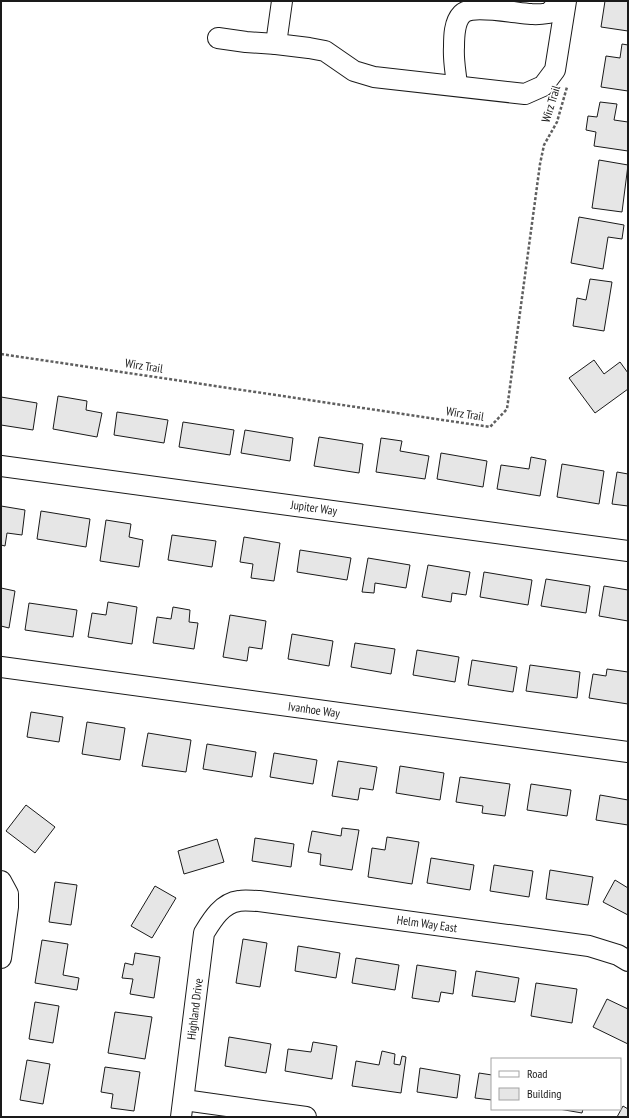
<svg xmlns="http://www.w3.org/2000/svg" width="629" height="1118" font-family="'PT Sans Narrow',sans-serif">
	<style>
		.building { fill: #e6e6e6; stroke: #1a1a1a }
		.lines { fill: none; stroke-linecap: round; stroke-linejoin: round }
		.minor-casing { stroke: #1a1a1a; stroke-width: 22 }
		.path { stroke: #5f5f5f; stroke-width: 2.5; stroke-dasharray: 3 2; stroke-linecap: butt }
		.minor { stroke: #fff; stroke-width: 20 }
		.labels { text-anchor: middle; stroke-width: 3; stroke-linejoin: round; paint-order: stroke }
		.street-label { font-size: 12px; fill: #1a1a1a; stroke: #fff }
	</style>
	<rect width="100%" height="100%" fill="#fff"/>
	<g class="building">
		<path d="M605,1H628V31L601,27Z"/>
		<path d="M622,44L628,45V91L601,87L606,56L620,58Z"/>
		<path d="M600,102L617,104L614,120L628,122V151L594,146L596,132L586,130L588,116L597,117Z"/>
		<path d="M599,160L628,165L622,212L592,208Z"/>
		<path d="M579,217L624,225L622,239L608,237L603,269L571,263Z"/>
		<path d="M590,279L612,282L604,331L573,326L577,298L586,300Z"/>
		<path d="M594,360L604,374L620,362L628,373V389L595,413L569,378Z"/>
		<path d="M58,396L87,401L86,410L102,413L97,437L53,429Z"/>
		<path d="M1,397L37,403L33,430L1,425Z"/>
		<path d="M117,412L168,420L164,443L114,435Z"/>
		<path d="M183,422L234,430L230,455L179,447Z"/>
		<path d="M245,430L293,438L290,461L241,453Z"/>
		<path d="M319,437L363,444L359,473L314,466Z"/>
		<path d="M381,438L402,441L400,451L429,456L425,479L376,472Z"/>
		<path d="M441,453L487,461L483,487L437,479Z"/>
		<path d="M531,457L546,460L540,496L497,489L501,465L529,469Z"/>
		<path d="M562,464L604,471L599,504L557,497Z"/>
		<path d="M617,472L628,474V506L612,504Z"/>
		<path d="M1,506L25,510L22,535L7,533L5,546L1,545Z"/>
		<path d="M41,511L90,519L86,547L37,539Z"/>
		<path d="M106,520L131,524L129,537L143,540L139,567L100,561Z"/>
		<path d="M172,535L216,541L212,567L168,560Z"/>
		<path d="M244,537L280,543L274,581L251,578L253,564L240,562Z"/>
		<path d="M300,550L351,558L347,580L297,572Z"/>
		<path d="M368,558L410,565L406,588L375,583L374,593L362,592Z"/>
		<path d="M428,565L470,572L466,595L452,593L451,602L422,597Z"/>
		<path d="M484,572L532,580L528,605L480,597Z"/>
		<path d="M546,579L590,586L586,613L541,606Z"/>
		<path d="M604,586L628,590V621L599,616Z"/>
		<path d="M1,588L15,591L9,628L1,626Z"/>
		<path d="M108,602L137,607L132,644L88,637L92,613L106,615Z"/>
		<path d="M29,603L77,610L73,637L25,630Z"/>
		<path d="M173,607L190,610L189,622L198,623L194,649L153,643L157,617L171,619Z"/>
		<path d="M230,615L266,621L262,649L249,647L247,661L223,657Z"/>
		<path d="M292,634L333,641L329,666L288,659Z"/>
		<path d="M355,643L395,649L391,674L351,667Z"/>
		<path d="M417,650L459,657L455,682L413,675Z"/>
		<path d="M472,660L517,667L513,692L468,685Z"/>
		<path d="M530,665L580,672L577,698L526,691Z"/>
		<path d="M607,669L628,672V704L589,698L593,674L606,676Z"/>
		<path d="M31,712L63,717L59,742L27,737Z"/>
		<path d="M87,722L125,728L120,760L82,754Z"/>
		<path d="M148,733L191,740L186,772L142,766Z"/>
		<path d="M207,744L256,752L252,777L203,769Z"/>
		<path d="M274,753L317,760L313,784L270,777Z"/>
		<path d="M338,761L377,767L373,790L360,788L358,800L332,796Z"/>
		<path d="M400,766L444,773L440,800L396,793Z"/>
		<path d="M460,777L510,784L505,816L482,813L483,806L456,802Z"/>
		<path d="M531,784L571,790L567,816L527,810Z"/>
		<path d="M600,795L628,800V825L596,820Z"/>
		<path d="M26,805L55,827L35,853L6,831Z"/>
		<path d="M342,828L359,830L352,870L320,865L321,854L308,852L312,831L341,836Z"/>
		<path d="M387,837L419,842L412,884L368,877L372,848L385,850Z"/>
		<path d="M255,838L294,844L291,867L252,861Z"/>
		<path d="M217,839L224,862L184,874L178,851Z"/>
		<path d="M431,858L474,865L470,890L427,883Z"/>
		<path d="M494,865L533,871L529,897L490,891Z"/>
		<path d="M550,870L593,877L588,905L546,899Z"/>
		<path d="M615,880L628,888V915L603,902Z"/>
		<path d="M55,882L77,885L71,925L49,922Z"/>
		<path d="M155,886L176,898L152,938L131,926Z"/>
		<path d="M243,939L267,943L260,987L236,983Z"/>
		<path d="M42,940L68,944L63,975L79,978L77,990L35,983Z"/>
		<path d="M298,946L340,953L336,978L295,971Z"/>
		<path d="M135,953L160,957L154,998L130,994L133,979L122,978L125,963L133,965Z"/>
		<path d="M356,958L399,965L395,990L352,983Z"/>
		<path d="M417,965L456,971L453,994L441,992L439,1002L412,998Z"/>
		<path d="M476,971L519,978L515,1002L472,996Z"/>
		<path d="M536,983L577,989L572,1023L531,1016Z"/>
		<path d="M607,999L628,1009V1044L593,1027Z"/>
		<path d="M35,1002L59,1006L53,1043L29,1039Z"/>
		<path d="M115,1012L152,1017L145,1059L108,1053Z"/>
		<path d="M229,1037L271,1044L266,1073L225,1066Z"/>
		<path d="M313,1042L337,1046L332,1079L285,1071L288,1049L311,1052Z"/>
		<path d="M382,1051L395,1054L394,1064L400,1065L402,1056L406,1057L401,1093L352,1086L356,1061L379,1065Z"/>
		<path d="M27,1060L50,1064L43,1104L20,1100Z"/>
		<path d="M105,1067L140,1072L134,1111L111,1108L113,1094L101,1092Z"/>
		<path d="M420,1068L460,1075L457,1098L417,1092Z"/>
		<path d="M479,1073L492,1075V1100L475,1098Z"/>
		<path d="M623,1106L628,1109V1117H617Z"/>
		<path d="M559,1109H583L582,1113Z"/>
	</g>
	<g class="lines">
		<defs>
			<g id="minor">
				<path d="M282,1L276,44L309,48L325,51L354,71L374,77L525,94L543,86L555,70L566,1"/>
				<path d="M218,38L246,42L276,44"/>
				<path d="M457,86C456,73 453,60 454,47C454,37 454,22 462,14C472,4 515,13 531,14C537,15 543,14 549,13L560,1"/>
				<path d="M1,466L628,551"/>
				<path d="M1,667L628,752"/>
				<path d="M1,881L8,894V907L1,958"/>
				<path d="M184,1100L306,1117"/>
				<path d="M181,1117L204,933C212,920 222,903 239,901C245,900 252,901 259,901L589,946L618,955L628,961"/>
			</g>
		</defs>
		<use href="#minor" class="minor-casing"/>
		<path class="path" d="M1,354L490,427L507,409L540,164L544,145L557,122L567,87"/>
		<use href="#minor" class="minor"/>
	</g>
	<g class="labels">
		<g class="street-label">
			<text transform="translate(551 104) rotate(-73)" y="4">Wirz Trail</text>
			<text transform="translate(144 366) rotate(9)" y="4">Wirz Trail</text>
			<text transform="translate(465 414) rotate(9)" y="4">Wirz Trail</text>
			<text transform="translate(314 508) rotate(8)" y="4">Jupiter Way</text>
			<text transform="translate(314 710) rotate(8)" y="4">Ivanhoe Way</text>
			<text transform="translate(427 924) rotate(8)" y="4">Helm Way East</text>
			<text transform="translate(195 1009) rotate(-83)" y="4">Highland Drive</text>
		</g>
	</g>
	<rect width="629" height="1118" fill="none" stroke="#1a1a1a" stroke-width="4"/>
	<rect x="491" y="1058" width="130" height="52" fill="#ffffff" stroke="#a3a3a3"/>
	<rect x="499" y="1071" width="20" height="6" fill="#ffffff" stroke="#a3a3a3"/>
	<text x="527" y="1078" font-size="12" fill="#1a1a1a">Road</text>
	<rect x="499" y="1088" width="20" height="12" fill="#e6e6e6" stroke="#a3a3a3"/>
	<text x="527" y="1098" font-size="12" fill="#1a1a1a">Building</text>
</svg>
